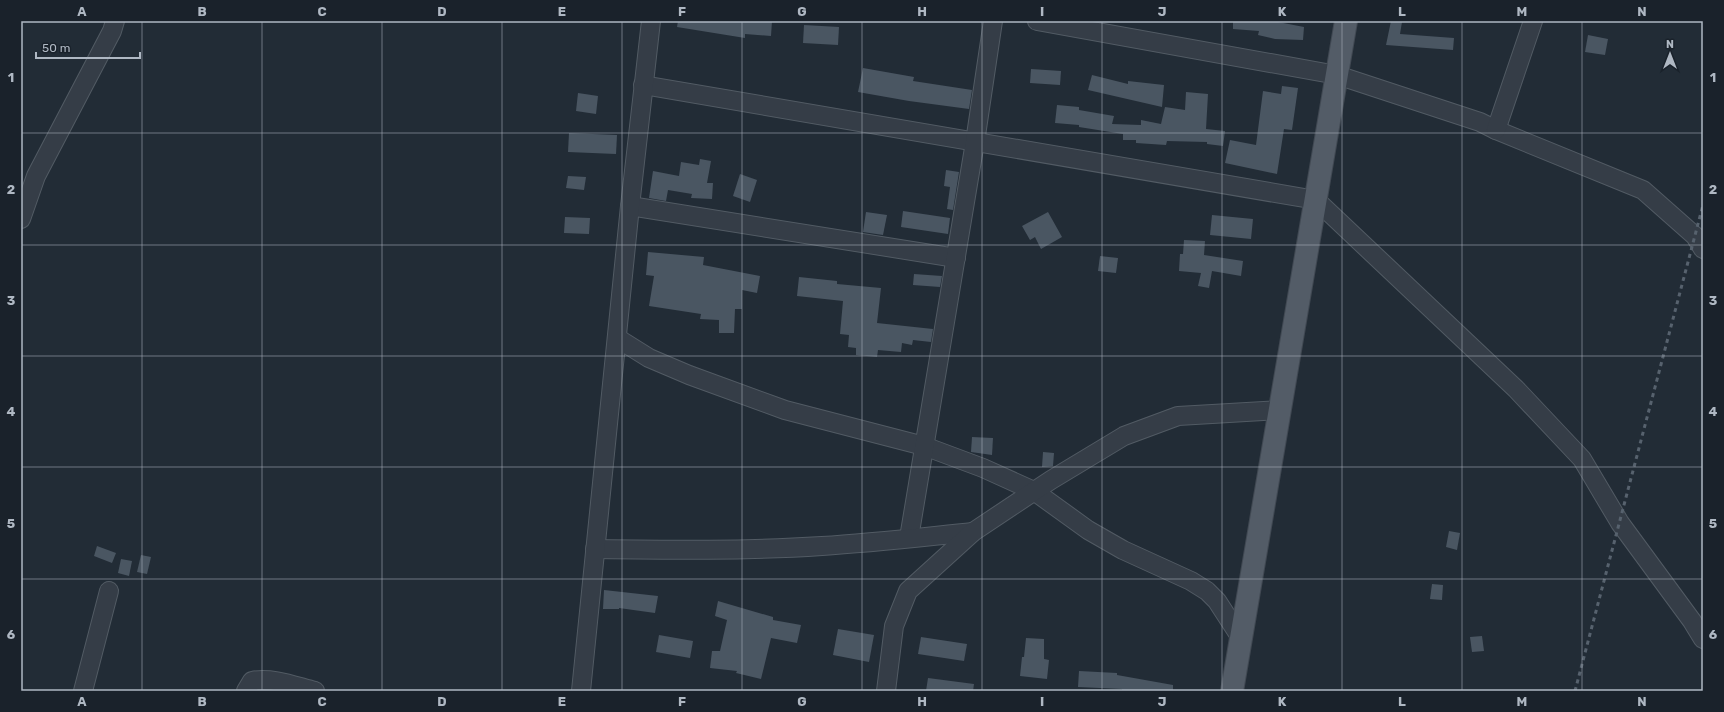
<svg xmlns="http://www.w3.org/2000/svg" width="1724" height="712" font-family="Rubik,sans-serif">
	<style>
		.building { fill: #4a5662 }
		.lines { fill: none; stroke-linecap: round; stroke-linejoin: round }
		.minor-casing { stroke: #525b64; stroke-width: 20 }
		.major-casing { stroke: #414953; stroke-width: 24 }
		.minor { stroke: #353d47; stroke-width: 18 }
		.major { stroke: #535c67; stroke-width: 22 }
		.rail { stroke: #57626e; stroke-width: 3; stroke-dasharray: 4 4; stroke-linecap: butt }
		.grid { fill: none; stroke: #afb8c3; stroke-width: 1; stroke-opacity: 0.55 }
		.neatline { fill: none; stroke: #afb8c3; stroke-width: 1.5 }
		.grid-label { font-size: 13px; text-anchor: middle; font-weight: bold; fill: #afb8c3 }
	</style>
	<rect width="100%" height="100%" fill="#222c36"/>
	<g class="building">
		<path d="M678,21H772L771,36L745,34V38L677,27Z"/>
		<path d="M1233,21H1273L1304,27L1303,40L1275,39L1258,35L1259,31L1233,29Z"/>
		<path d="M1391,21L1402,22L1400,34L1454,38L1453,50L1386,45Z"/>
		<path d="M804,25L839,27L838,45L803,43Z"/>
		<path d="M1588,35L1608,39L1605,55L1585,52Z"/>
		<path d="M863,68L914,77L913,81L972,90L969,109L909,101L858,92Z"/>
		<path d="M1031,69L1061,71L1060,85L1030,83Z"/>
		<path d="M1092,75L1128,84V81L1164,85L1162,107L1088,90Z"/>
		<path d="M1282,86L1298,88L1292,130L1284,129L1277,174L1225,163L1230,140L1256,145L1263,91L1281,94Z"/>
		<path d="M1186,92L1208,94L1206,129L1225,131L1223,146L1207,144V142L1167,141L1166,145L1136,143V140H1123V134L1079,127V125L1055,123L1057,105L1079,107V110L1114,116L1112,124L1141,125V120L1161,124L1165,107L1185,110Z"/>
		<path d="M578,93L598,96L596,114L576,111Z"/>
		<path d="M569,133L617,135L616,154L568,152Z"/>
		<path d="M700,159L711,161L707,183H713L712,199L691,198L692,194L668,190L666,201L649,198L653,171L679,176L681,162L699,165Z"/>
		<path d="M946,170L959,172L953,210L947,209L950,187L944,186Z"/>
		<path d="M740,174L757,180L750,202L733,196Z"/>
		<path d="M568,176L586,177L584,190L566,188Z"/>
		<path d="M903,211L950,218L948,234L901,227Z"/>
		<path d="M866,212L887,215L883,235L863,232Z"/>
		<path d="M1048,212L1062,237L1041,249L1035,237L1030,240L1022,226Z"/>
		<path d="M1212,215L1253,219L1251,239L1210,235Z"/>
		<path d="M565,217L590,218L589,234L564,233Z"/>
		<path d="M1184,240L1205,241L1204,255L1243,261L1241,276L1212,271L1209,288L1198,286L1201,273L1179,271L1180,254H1183Z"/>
		<path d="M648,252L704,257L703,265L760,276L757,293L742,290V309H735L734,333H719V320L700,319L701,314L649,306L654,276L646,275Z"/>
		<path d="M1100,256L1118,258L1116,273L1098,271Z"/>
		<path d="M914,274L942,276L940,287L913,285Z"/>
		<path d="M799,277L837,281V284L881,288L877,323L933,329L931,342L913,340L912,345L902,343L901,352L878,350L877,357L856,355V348L848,347L849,335L840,334L843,301L797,296Z"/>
		<path d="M972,437L993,438L992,455L971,452Z"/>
		<path d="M1043,452L1054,453L1053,466L1042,467Z"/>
		<path d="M1449,531L1460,533L1457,550L1446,547Z"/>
		<path d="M97,546L116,553L112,563L94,556Z"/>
		<path d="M141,555L151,557L147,574L137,572Z"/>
		<path d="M121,559L132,561L129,576L118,573Z"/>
		<path d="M1432,584L1443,585L1442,600L1430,599Z"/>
		<path d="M604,590L658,596L655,613L619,608V609H603Z"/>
		<path d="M718,601L773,617V620L801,625L797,643L771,638L761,679L736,673L737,671L710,668L712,651H720L727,620L715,616Z"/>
		<path d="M838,629L874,635L869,662L833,655Z"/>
		<path d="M659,635L693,641L690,658L656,652Z"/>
		<path d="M1482,636L1484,651L1472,652L1470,637Z"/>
		<path d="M921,637L967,644L964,661L918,654Z"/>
		<path d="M1026,638L1044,639V659L1049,660L1047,679L1020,676L1022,657H1024Z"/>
		<path d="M1079,671L1117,673V675L1173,685V691H1122V689L1078,687Z"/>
		<path d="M928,678L974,684L973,691H926Z"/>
	</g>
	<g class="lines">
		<defs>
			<g id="minor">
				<path d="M1037,21L1337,75L1480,122L1496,130L1643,190L1695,236L1703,249"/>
				<path d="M643,85L1316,200L1516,389L1582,459L1620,523L1692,621L1703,639"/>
				<path d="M1496,130L1533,21"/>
				<path d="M630,206L956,258"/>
				<path d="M21,219L36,176L112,31L115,21"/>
				<path d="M617,338L649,358L689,375L785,410L924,446L983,468L1034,491L1088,530L1123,550L1191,581L1207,591L1217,601L1241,638"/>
				<path d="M909,538L975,142L993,21"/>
				<path d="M595,549C671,550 746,551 822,546C872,543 923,537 973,532"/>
				<path d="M83,691L109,591"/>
				<path d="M246,691L252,681C273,677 295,686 315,691"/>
				<path d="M581,691L630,206L651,21"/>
				<path d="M886,691L894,626L908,591L973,532L1051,480L1124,436L1178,416L1280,410"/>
			</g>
			<path id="major" d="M1232,691L1346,21"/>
		</defs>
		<use href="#minor" class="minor-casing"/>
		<use href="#major" class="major-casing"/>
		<use href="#minor" class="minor"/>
		<use href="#major" class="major"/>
		<path class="rail" d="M1575,691L1703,205"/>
	</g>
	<path class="grid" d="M142,21V691M262,21V691M382,21V691M502,21V691M622,21V691M742,21V691M862,21V691M982,21V691M1102,21V691M1222,21V691M1342,21V691M1462,21V691M1582,21V691M21,133H1703M21,245H1703M21,356H1703M21,467H1703M21,579H1703"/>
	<rect width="1724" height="712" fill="none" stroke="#1a222b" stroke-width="44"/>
	<g transform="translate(1670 54)" stroke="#1a222b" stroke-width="3" paint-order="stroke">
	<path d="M0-3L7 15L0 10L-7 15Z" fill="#afb8c3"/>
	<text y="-6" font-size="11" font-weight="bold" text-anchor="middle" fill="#afb8c3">N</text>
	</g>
	<path d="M36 52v6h104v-6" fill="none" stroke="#afb8c3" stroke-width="2"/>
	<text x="42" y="52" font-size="12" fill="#afb8c3" stroke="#1a222b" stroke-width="3" paint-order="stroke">50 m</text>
	<rect x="22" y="22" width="1680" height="668" class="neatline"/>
	<g class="grid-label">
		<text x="82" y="16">A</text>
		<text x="202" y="16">B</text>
		<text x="322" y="16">C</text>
		<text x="442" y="16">D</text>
		<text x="562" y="16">E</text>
		<text x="682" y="16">F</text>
		<text x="802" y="16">G</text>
		<text x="922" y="16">H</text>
		<text x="1042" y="16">I</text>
		<text x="1162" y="16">J</text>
		<text x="1282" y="16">K</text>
		<text x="1402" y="16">L</text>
		<text x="1522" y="16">M</text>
		<text x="1642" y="16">N</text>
		<text x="11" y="82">1</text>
		<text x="1713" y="82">1</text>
		<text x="11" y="194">2</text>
		<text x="1713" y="194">2</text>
		<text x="11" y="305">3</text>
		<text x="1713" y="305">3</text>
		<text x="11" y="416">4</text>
		<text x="1713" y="416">4</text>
		<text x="11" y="528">5</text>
		<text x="1713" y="528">5</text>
		<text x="11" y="639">6</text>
		<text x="1713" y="639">6</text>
		<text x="82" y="706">A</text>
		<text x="202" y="706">B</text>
		<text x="322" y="706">C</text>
		<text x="442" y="706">D</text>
		<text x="562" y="706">E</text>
		<text x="682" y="706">F</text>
		<text x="802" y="706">G</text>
		<text x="922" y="706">H</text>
		<text x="1042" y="706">I</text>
		<text x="1162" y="706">J</text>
		<text x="1282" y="706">K</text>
		<text x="1402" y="706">L</text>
		<text x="1522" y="706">M</text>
		<text x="1642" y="706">N</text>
	</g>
</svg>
